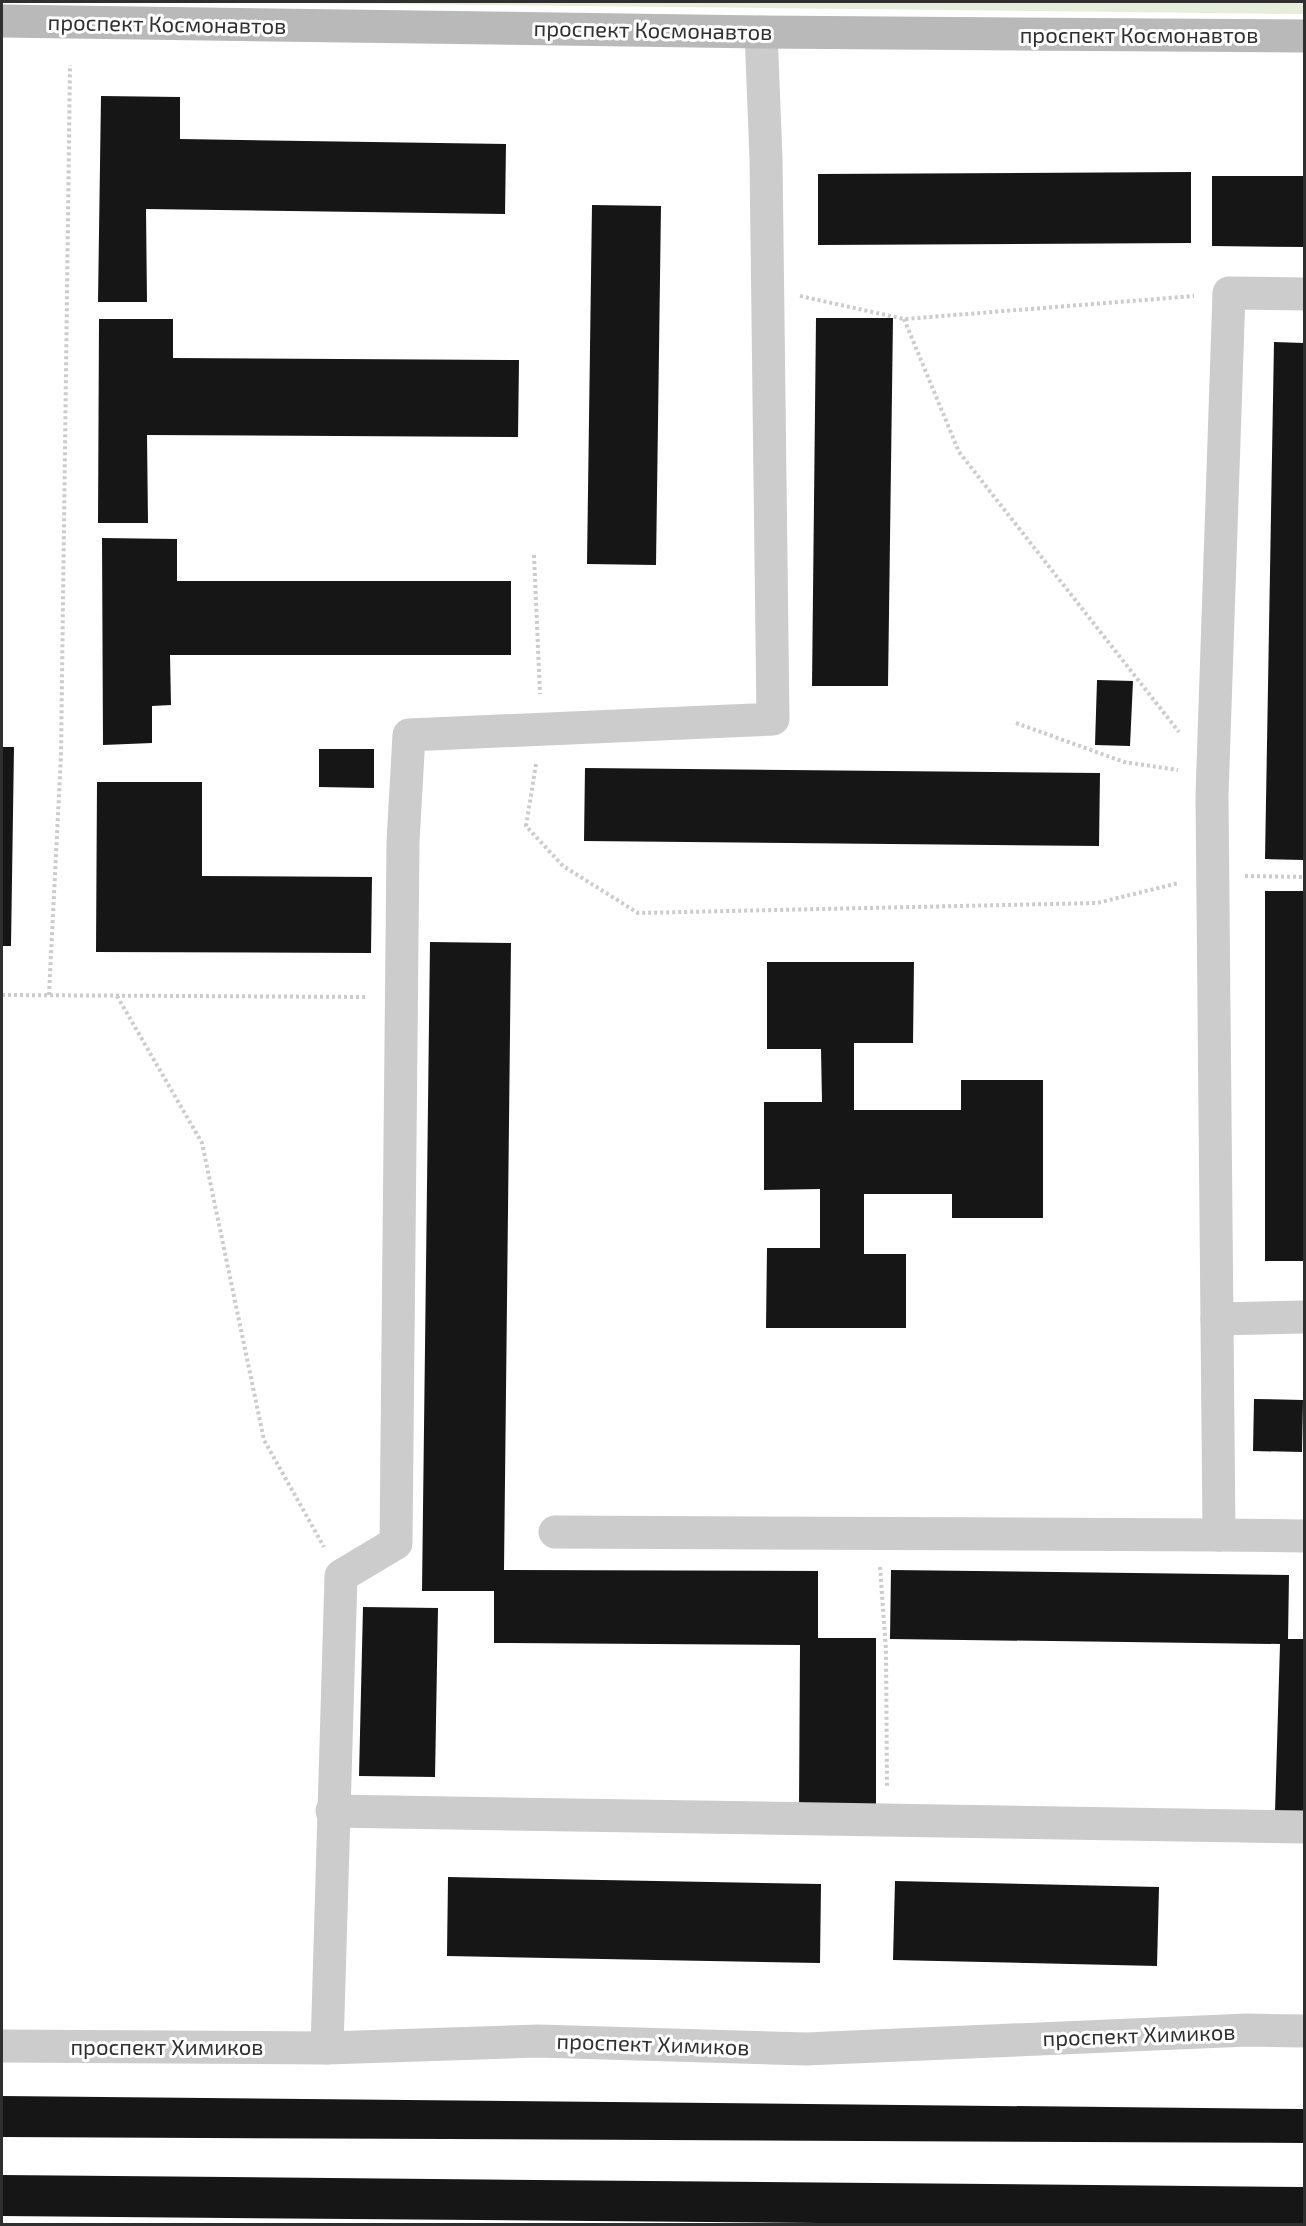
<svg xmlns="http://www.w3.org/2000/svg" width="1306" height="2226" font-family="'Exo 2',sans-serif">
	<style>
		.green { fill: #e7eddb }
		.building { fill: #161616 }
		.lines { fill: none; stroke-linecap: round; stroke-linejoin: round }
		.path { stroke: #ccc; stroke-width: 4; stroke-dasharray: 3 3; stroke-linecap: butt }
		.minor { stroke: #ccc; stroke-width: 33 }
		.tertiary { stroke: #ccc; stroke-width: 33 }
		.secondary { stroke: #b9b9b9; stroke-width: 33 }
		.labels { text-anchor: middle; stroke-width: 6; stroke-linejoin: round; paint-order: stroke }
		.street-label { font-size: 22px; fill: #2f2f2f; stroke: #fff }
	</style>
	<rect width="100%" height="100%" fill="#fff"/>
	<path class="green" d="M210,2H1304V14Z"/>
	<g class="building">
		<path d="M101,96L180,97V139L506,144L505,214L146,209L147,302H98Z"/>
		<path d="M1191,172V243L818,245V174Z"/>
		<path d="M1212,176H1304V247L1212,246Z"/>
		<path d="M592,205L661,206L656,565L587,564Z"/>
		<path d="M816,318H893L888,686H812Z"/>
		<path d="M99,319H173V358L519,360L518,437L147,435L148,523H98Z"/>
		<path d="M1274,342L1304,343V860L1265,859Z"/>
		<path d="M102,538L177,539V581H511V655H170L171,705L152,706V743L103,745Z"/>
		<path d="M1097,680L1133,681L1130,746L1095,745Z"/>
		<path d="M2,747H14L11,946H2Z"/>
		<path d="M319,749H374V788L319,787Z"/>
		<path d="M585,768L1100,773L1099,846L584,841Z"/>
		<path d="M97,782H202V876L372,877L371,953L96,952Z"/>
		<rect x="1265" y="891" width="39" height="370"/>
		<path d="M430,942L511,943L504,1570L818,1571V1638H876V1810H799L800,1645L494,1643V1591H422Z"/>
		<path d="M767,962H914L913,1043H854V1110H961V1080H1043V1218H952V1194H864V1254H906V1328H766L767,1248H820V1189L764,1190V1102H822L821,1049H767Z"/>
		<path d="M1254,1399L1303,1400L1302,1452L1253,1451Z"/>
		<path d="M891,1570L1289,1575L1288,1639H1304V1813L1275,1812L1280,1644L890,1639Z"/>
		<path d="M363,1607L438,1608L435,1777L359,1776Z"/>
		<path d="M448,1877L821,1884L820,1963L447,1956Z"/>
		<path d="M895,1881L1159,1887L1157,1966L893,1960Z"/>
		<path d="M2,2096L1304,2109V2143L2,2137Z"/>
		<path d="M2,2175L1304,2187V2224H934L2,2216Z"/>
	</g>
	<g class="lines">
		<g class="path">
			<path d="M800,296L904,319L1194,296"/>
			<path d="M904,319L959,452L1179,732"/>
			<path d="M534,555L540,694"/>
			<path d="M1016,723L1124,762L1178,770"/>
			<path d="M536,764L526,826L563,866L638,913L1097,903L1179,883"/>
			<path d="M1245,876L1304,877"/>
			<path d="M2,995L367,997"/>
			<path d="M49,995L61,755L70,65"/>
			<path d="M117,996L202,1143L264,1440L324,1547"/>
			<path d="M880,1567L886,1650L887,1787"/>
		</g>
		<g class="minor">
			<path d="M1217,1319L1304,1317"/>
			<path d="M555,1532L1219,1535L1212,796L1229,293L1304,294"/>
			<path d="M1219,1535L1304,1536"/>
			<path d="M332,1811L1304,1827"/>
			<path d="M327,2048L341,1576L396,1543L403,842L409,735L773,719L766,158L761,32"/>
		</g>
		<path class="tertiary" d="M2,2046L327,2048L538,2041L806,2049L1247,2030L1304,2031"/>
		<path class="secondary" d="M2,21L761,32L1304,36"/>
	</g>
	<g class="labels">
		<g class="street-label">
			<text transform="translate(167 24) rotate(1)" y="8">проспект Космонавтов</text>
			<text transform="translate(653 30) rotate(1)" y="8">проспект Космонавтов</text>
			<text x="1139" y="43">проспект Космонавтов</text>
			<text transform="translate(1139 2035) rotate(-2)" y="8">проспект Химиков</text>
			<text transform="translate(653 2044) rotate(2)" y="8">проспект Химиков</text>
			<text x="167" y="2055">проспект Химиков</text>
		</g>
	</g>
	<rect width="1306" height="2226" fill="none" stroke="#2f2f2f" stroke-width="6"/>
</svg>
